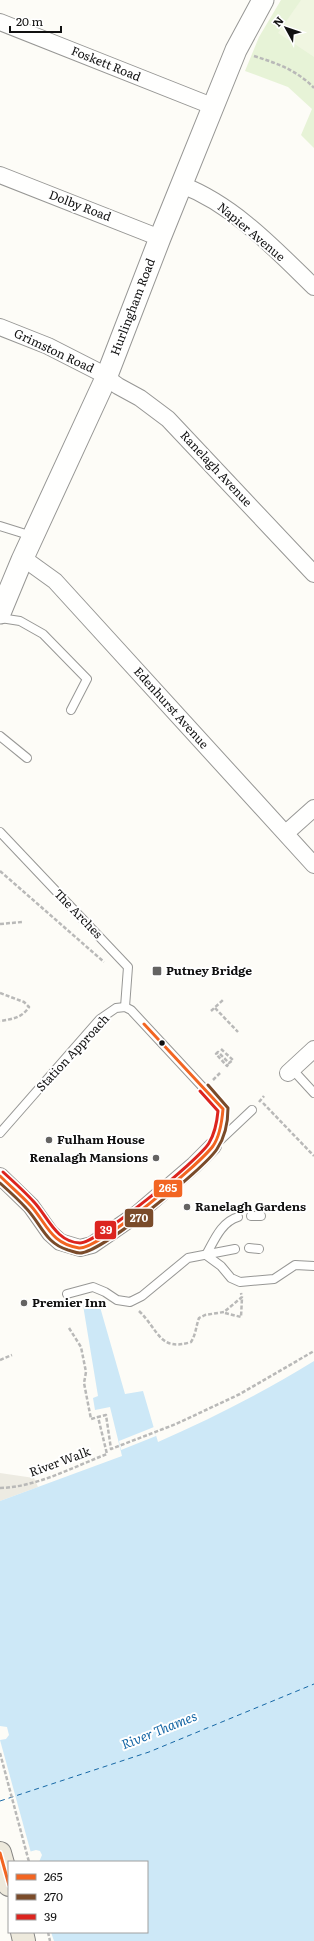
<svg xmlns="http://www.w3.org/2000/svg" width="314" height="1941" font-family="Literata,serif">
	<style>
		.green { fill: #e7f3d7 }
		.pitch { fill: #f0f6e1 }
		.plaza { fill: #edebe2 }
		.water { fill: #cde8f7 }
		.pier { fill: #fdfcf7 }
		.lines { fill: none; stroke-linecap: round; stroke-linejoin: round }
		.ferry { stroke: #1768a6; stroke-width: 1; stroke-dasharray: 5 4; stroke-linecap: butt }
		.service-casing { stroke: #979795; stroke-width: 10 }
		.minor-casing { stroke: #979795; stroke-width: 18 }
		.tertiary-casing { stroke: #979795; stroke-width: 23 }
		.primary-casing { stroke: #858482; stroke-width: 24 }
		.path { stroke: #b9b9b8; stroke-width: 2.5; stroke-dasharray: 4 2; stroke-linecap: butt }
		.service { stroke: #fffffe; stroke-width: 8 }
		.minor { stroke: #fffffe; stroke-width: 16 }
		.tertiary { stroke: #fffffe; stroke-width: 21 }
		.primary { stroke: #ede9dc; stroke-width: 22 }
		.bus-1-casing { stroke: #fff; stroke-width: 6 }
		.bus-2-casing { stroke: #fff; stroke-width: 6 }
		.bus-3-casing { stroke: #fff; stroke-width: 6 }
		.bus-1 { stroke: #f26522; stroke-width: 3 }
		.bus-2 { stroke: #7a4b2a; stroke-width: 3 }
		.bus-3 { stroke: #dc241f; stroke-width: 3 }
		.poi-dot { fill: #646362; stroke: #fff; stroke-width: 1.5 }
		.bus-dot { fill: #111; stroke: #fff; stroke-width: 1.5 }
		.labels { text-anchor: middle; stroke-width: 4; stroke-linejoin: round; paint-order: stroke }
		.street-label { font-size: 12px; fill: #111; stroke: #fff }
		.poi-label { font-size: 12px; font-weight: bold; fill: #111; stroke: #fff; text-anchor: start }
		.water-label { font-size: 13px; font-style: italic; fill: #1768a6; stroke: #fff }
		.line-badge { stroke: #fff; stroke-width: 1.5 }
		.badge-label { font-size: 11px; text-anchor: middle; font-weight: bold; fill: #fff }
	</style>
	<rect width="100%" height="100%" fill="#fdfcf7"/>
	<path class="green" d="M281,0H314V148L301,135L312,109L288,87L245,71L259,37Z"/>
	<path class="pitch" d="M301,0H314V57L278,33Z"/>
	<path class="plaza" d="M0,1473L34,1478L38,1487L0,1501Z"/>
	<path class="water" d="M98,1300L125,1394L143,1391L158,1442C212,1418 264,1392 314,1361V1941H0L9,1932H147V1862H39L42,1855L40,1851L36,1850L0,1860V1740L6,1739L9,1735L7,1727L0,1726V1501L122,1456L110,1407L95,1410L93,1398L98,1396L83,1305Z"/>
	<g class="pier">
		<path d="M154,1427L156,1436L121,1450L119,1441Z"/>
		<path d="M0,1740L31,1853L0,1862Z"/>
		<path d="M9,1868V1932H51L54,1941H0V1870Z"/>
	</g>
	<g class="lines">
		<path class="ferry" d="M0,1801L149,1752L314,1684"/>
		<defs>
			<g id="service">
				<path d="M0,526L32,536"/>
				<path d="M0,618L20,621L43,634L87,679L71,710"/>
				<path d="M0,736L27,758"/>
				<path d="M0,832L128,967L125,1007"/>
				<path d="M292,1069L314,1093"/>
				<path d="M0,1133L100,1019L116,1008L125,1007L131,1010L223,1109L222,1124L213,1146"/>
				<path d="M217,1143L252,1110"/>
				<path d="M251,1216H261"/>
				<path d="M249,1248L259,1249"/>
				<path d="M206,1255L221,1266L231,1278L240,1282L274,1279L295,1265L314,1266"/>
				<path d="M206,1255C214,1241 221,1222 238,1217"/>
				<path d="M67,1294L93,1287L105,1292L117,1300L130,1302L142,1296L188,1258L235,1249"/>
			</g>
			<g id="minor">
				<path d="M0,22L212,106"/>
				<path d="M0,175L160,238"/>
				<path d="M182,185C234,205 275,249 314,287"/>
				<path d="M0,327L48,346L99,372L118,386L140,398L168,419L314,574"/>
				<path d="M22,560L30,563L55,581L314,865"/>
				<path d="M286,833L314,808"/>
				<path d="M288,1073L314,1049"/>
				<path d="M0,1176L31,1206L50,1233L60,1242L80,1248L92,1245L137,1214L194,1165L213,1146"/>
			</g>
			<path id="tertiary" d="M0,613L22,560L106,378L160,238L236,50L263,0"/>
			<g id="primary">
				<path d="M0,1853L9,1885"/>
				<path d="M22,1932L24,1941"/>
			</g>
		</defs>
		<use href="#service" class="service-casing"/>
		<use href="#minor" class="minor-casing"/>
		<use href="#tertiary" class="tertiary-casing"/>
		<use href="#primary" class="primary-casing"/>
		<g class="path">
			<path d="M254,56C276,63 297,70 314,88"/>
			<path d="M0,871L104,962"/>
			<path d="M0,924L22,922"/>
			<path d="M0,993L24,1002L29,1007C22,1018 12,1019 0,1021"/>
			<path d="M215,1008L238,1032"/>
			<path d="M211,1011L223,1000"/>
			<path d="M221,1049L233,1060L229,1063L218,1052L216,1054L227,1066L229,1063"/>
			<path d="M213,1080L220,1073"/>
			<path d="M259,1102L264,1096"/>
			<path d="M263,1103L314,1156"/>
			<path d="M139,1311C159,1330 159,1352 191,1342C196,1334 196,1326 199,1318L205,1315L224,1312L242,1297L241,1293"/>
			<path d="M225,1313L241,1317L242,1298"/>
			<path d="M69,1328L81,1347L86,1372L84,1383L91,1419L98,1417"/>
			<path d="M0,1360L12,1355"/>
			<path d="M0,1488C37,1487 73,1467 107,1454L98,1417L106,1415L111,1449L176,1424L240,1394L314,1351"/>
			<path d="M0,1753L29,1862"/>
			<path d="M48,1932L50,1941"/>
		</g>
		<use href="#service" class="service"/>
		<use href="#minor" class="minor"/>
		<use href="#tertiary" class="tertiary"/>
		<use href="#primary" class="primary"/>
		<defs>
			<g id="bus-1">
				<path d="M0,1176C10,1186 21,1195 31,1206C47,1224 51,1244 79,1248C98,1250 199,1165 213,1146C220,1136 222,1121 223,1109L144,1024"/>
				<path d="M0,1853L9,1885"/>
			</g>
			<path id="bus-2" d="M0,1183C9,1191 18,1199 26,1208C42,1225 45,1243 68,1250C72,1251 76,1253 80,1253C101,1253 204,1169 217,1149C225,1137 228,1122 228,1108L208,1085"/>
			<path id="bus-3" d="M3,1172C14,1182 25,1192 34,1202C48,1217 56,1242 80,1243C97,1243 199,1160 209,1143C215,1133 217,1122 218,1111L200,1091"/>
		</defs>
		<use href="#bus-1" class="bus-1-casing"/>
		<use href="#bus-2" class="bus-2-casing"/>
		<use href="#bus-3" class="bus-3-casing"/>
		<use href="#bus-1" class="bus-1"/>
		<use href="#bus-2" class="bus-2"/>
		<use href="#bus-3" class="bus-3"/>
	</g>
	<g class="poi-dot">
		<rect x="152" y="966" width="10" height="10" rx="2"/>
		<circle cx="49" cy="1140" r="4"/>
		<circle cx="156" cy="1158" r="4"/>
		<circle cx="187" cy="1207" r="4"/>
		<circle cx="24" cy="1303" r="4"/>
	</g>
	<circle class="bus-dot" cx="162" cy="1043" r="3.5"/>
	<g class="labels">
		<g class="street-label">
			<text transform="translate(106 64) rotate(22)" y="4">Foskett Road</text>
			<text transform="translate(80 206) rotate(21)" y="4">Dolby Road</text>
			<text transform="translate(251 232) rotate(40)" y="4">Napier Avenue</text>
			<text transform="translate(133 307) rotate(-69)" y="4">Hurlingham Road</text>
			<text transform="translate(54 351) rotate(25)" y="4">Grimston Road</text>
			<text transform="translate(216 469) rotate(47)" y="4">Ranelagh Avenue</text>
			<text transform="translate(171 708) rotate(48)" y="4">Edenhurst Avenue</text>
			<text transform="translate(78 914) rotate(46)" y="4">The Arches</text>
			<text transform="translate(73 1053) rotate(-47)" y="4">Station Approach</text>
			<text transform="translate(60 1462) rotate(-20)" y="4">River Walk</text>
		</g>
		<g class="poi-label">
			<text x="166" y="975">Putney Bridge</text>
			<text x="57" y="1144">Fulham House</text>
			<text x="148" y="1162" text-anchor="end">Renalagh Mansions</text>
			<text x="195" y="1211">Ranelagh Gardens</text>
			<text x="32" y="1307">Premier Inn</text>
		</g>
		<g class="water-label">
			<text transform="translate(159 1730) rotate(-22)" y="5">River Thames</text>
		</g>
	</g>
	<g class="line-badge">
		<rect x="153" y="1179" width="30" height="19" rx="4" fill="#f26522"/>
		<rect x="124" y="1208" width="30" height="20" rx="4" fill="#7a4b2a"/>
		<rect x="94" y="1220" width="23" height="20" rx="4" fill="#dc241f"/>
	</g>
	<g class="badge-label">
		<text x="168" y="1192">265</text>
		<text x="139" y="1222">270</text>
		<text x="106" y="1234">39</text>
	</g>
	<rect x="8" y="1861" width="140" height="72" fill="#ffffff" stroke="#a0a0a0"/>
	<rect x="16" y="1874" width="20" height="6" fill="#f26522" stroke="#a0a0a0"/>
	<text x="44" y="1881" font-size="12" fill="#111111">265</text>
	<rect x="16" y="1894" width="20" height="6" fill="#7a4b2a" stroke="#a0a0a0"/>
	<text x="44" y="1901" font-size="12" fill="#111111">270</text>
	<rect x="16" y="1914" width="20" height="6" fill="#dc241f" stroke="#a0a0a0"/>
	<text x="44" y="1921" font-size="12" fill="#111111">39</text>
	<g transform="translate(286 28) rotate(310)" stroke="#ffffff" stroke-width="3" paint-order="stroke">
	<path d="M0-3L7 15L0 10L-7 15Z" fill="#111111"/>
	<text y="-6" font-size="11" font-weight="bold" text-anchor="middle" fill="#111111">N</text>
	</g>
	<path d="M10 26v6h51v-6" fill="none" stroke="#111111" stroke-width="2"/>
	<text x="16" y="26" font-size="12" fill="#111111" stroke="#ffffff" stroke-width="3" paint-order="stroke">20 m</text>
</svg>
